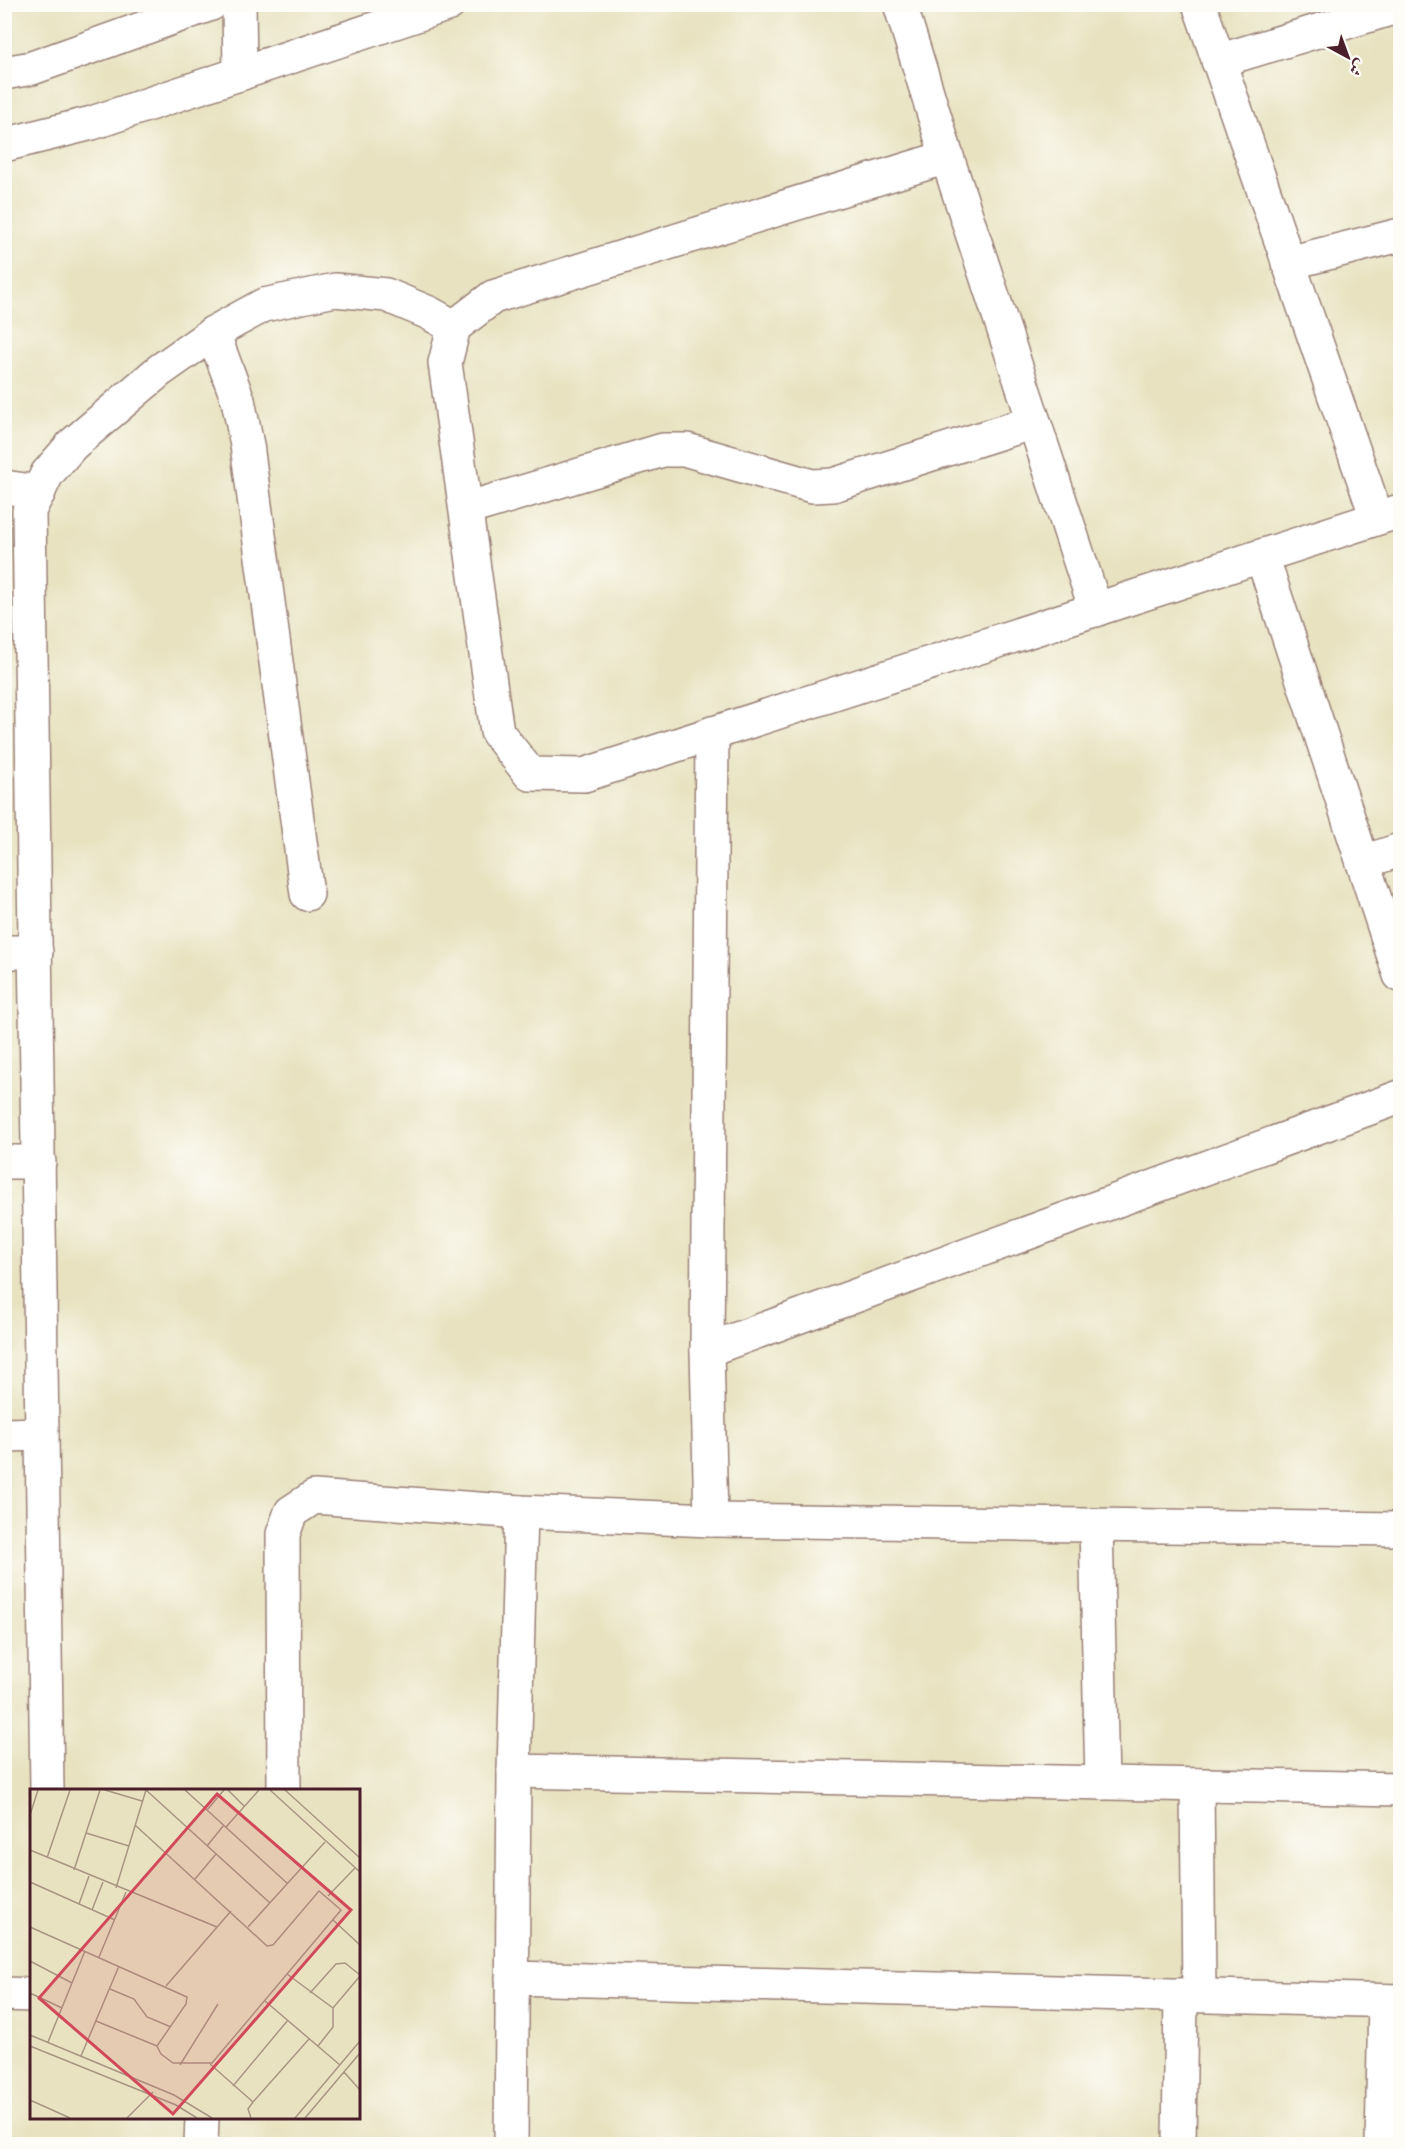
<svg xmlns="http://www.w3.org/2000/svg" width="1405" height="2149" font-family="'IM FELL English',Amiri,serif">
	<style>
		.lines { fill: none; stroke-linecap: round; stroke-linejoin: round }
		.minor-casing { stroke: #998076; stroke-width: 36 }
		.minor { stroke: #fff; stroke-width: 33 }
		.inset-road { fill: none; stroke: #a99484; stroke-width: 1.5 }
		.view { fill: #d1495b; fill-opacity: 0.15; stroke: #d1495b; stroke-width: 3 }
		.inset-edge { fill: none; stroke: #4a1f2b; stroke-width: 3 }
	</style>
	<rect width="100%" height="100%" fill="#fdfcf7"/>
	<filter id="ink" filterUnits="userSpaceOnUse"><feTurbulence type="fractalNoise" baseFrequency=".0167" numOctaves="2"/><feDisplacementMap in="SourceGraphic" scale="12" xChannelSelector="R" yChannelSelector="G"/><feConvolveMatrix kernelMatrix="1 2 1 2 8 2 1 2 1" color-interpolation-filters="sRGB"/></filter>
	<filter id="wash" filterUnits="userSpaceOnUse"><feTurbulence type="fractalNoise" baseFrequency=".008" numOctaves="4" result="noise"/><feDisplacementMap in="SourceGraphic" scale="24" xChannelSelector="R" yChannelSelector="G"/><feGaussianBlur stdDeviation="1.35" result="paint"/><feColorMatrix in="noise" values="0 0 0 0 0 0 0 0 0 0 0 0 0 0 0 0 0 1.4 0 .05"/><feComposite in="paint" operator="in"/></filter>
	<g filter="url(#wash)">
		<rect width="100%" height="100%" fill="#e8e2c0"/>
	</g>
	<g filter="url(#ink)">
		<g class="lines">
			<defs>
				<g id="minor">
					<path d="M239,4L240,74"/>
					<path d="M900,4L947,157L1096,610"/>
					<path d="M1199,4L1377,518"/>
					<path d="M1218,61L1400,6"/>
					<path d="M4,73L32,68L211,4"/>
					<path d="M4,145L92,123L449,4"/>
					<path d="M947,157L493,297L454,327L445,363L497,732L530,774L584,775L1400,511"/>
					<path d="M1288,263L1400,235"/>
					<path d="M213,333L238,400L247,445L307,894"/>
					<path d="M4,487L39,492"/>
					<path d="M466,509L663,450H687L812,486L833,485L1034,422"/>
					<path d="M1262,556L1400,975"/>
					<path d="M1363,862L1400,850"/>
					<path d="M4,952H36"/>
					<path d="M4,1162H39"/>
					<path d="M707,1350L1400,1097"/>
					<path d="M4,1435L42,1434"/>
					<path d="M711,1520L707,1350L712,733"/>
					<path d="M1096,1525L1102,1783"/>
					<path d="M514,1771L1400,1789"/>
					<path d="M1197,1785L1199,1995"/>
					<path d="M47,1790L29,511L47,474L72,445L159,371L213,333L264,305L335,290L386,295L429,313L454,327"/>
					<path d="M284,1790L283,1534L291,1512L314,1497L521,1512L711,1520L1400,1529"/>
					<path d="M512,1978L1400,2001"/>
					<path d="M4,1994L32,1995"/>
					<path d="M201,2144L202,2118"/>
					<path d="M511,2144L514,1771L521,1512"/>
					<path d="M1179,2144L1181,1995"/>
					<path d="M1382,2144L1385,2001"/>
				</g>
			</defs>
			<use href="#minor" class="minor-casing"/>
			<use href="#minor" class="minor"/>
		</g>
	</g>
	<g transform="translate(30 1789)">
		<rect width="330" height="330" fill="#e8e2c0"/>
		<path class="inset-road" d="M75,1L112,12M116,1L240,114M155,1L258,95M198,1L214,17M240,1L330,83M255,1L330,69M177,21L194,1M0,26L8,1M105,36L237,157L243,156L289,102L311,121L182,274H143L131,265L127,257M196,38L229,1M56,44L99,57M177,57L194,36M0,61L187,138M17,69L40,1M44,81L70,1M165,90L186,65M0,93L85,131M86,99L116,1M298,107L325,79M49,115L59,87M62,121L73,93M303,131L330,156M0,138L157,208L156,215L127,257L66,232M218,138L295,53M69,168L96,103M0,172L42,194M257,185L303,219L330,187M136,197L201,122M80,200L104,210L117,228L141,238M0,204L32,219M280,204L306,175L315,174L330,186M235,212L310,276M0,246L144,306L182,329M18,253L55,162M0,257L146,316L167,329M288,257L303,238V219M51,267L89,177M180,275L223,313M150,276L188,215M314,283L330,301M203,297L258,231M0,311L40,329M97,329L123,303M221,329L218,320L223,313L279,250M265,329L330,252M275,329L330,264"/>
		<path class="view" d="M187,5L321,121L143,325L9,209Z"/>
		<rect width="330" height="330" class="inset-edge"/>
	</g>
	<rect width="1405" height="2149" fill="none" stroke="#fdfcf7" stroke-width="24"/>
	<g transform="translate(1348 57) rotate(139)" stroke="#fdfcf7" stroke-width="4.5" paint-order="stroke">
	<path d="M0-4.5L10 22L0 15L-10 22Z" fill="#4a1f2b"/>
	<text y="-9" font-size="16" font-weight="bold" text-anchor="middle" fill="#4a1f2b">ش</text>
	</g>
</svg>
